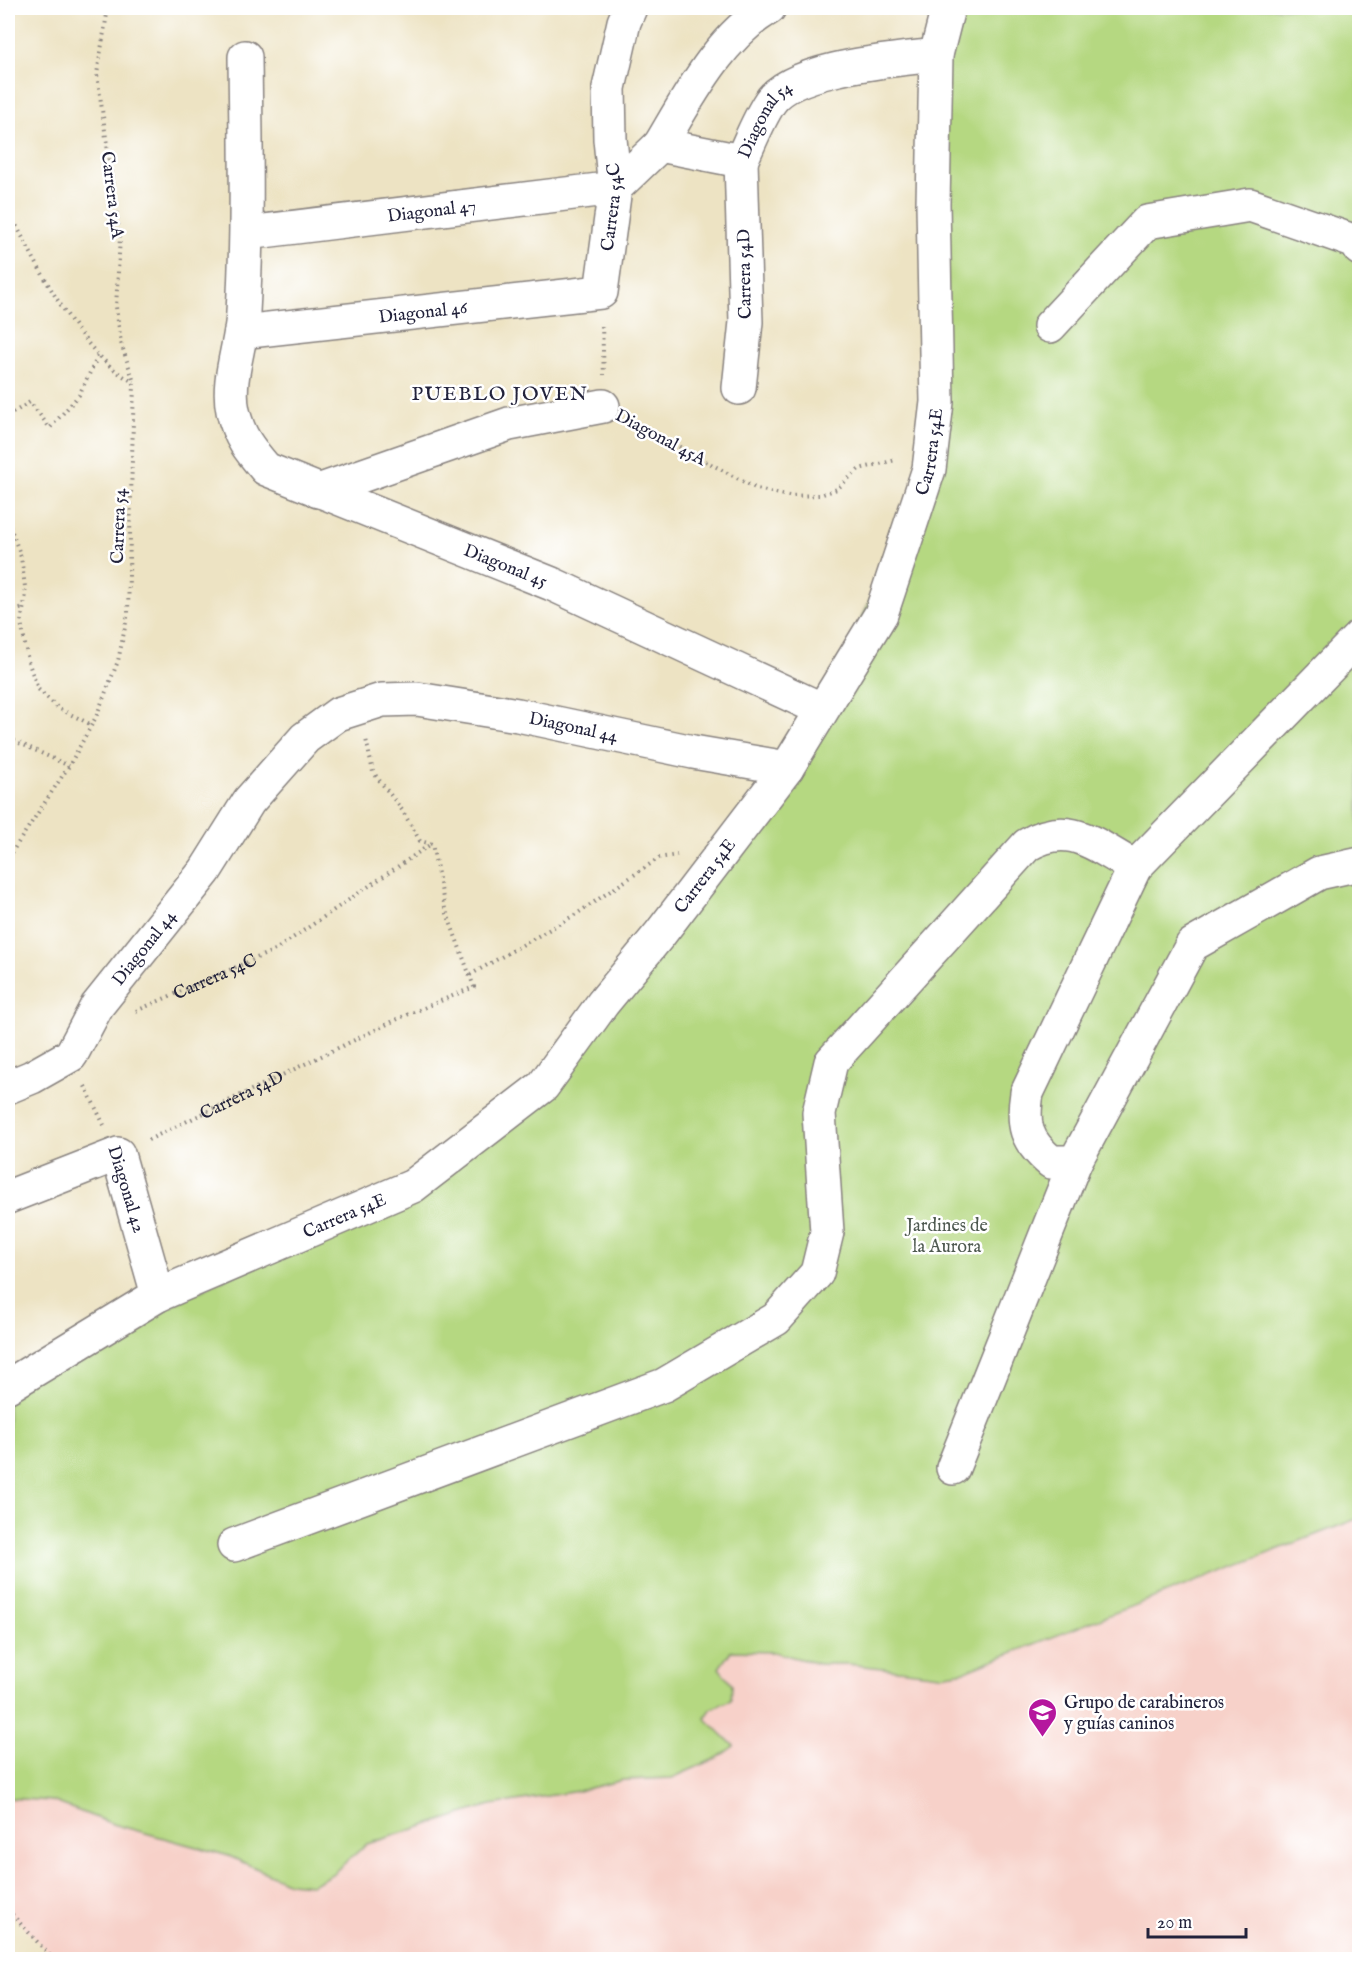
<svg xmlns="http://www.w3.org/2000/svg" width="1367" height="1967" font-family="'IM FELL English',serif">
	<style>
		.built { fill: #f7d1c9 }
		.green { fill: #b5d881; stroke: #6c7d5e; stroke-width: 1.5 }
		.lines { fill: none; stroke-linecap: round; stroke-linejoin: round }
		.minor-casing { stroke: #88827f; stroke-width: 36 }
		.path { stroke: #88827f; stroke-width: 4; stroke-dasharray: 1.5 4.5; stroke-linecap: butt }
		.minor { stroke: #fff; stroke-width: 33 }
		.labels { text-anchor: middle; stroke-width: 5; stroke-linejoin: round; paint-order: stroke }
		.street-label { font-size: 18px; fill: #22223b; stroke: #fff }
		.park-label { font-size: 18px; fill: #4e5950; stroke: #fff }
		.poi-label { font-size: 18px; fill: #22223b; stroke: #fff; text-anchor: start }
		.neighbourhood-label { font-size: 20px; letter-spacing: 1.5px; fill: #22223b; stroke: #fff }
	</style>
	<rect width="100%" height="100%" fill="#fff"/>
	<filter id="ink" filterUnits="userSpaceOnUse"><feTurbulence type="fractalNoise" baseFrequency=".0167" numOctaves="2"/><feDisplacementMap in="SourceGraphic" scale="12" xChannelSelector="R" yChannelSelector="G"/><feConvolveMatrix kernelMatrix="1 2 1 2 8 2 1 2 1" color-interpolation-filters="sRGB"/></filter>
	<filter id="wash" filterUnits="userSpaceOnUse"><feTurbulence type="fractalNoise" baseFrequency=".008" numOctaves="4" result="noise"/><feDisplacementMap in="SourceGraphic" scale="24" xChannelSelector="R" yChannelSelector="G"/><feGaussianBlur stdDeviation="1.35" result="paint"/><feColorMatrix in="noise" values="0 0 0 0 0 0 0 0 0 0 0 0 0 0 0 0 0 1.4 0 .05"/><feComposite in="paint" operator="in"/></filter>
	<g filter="url(#wash)">
		<rect width="100%" height="100%" fill="#ede3c3"/>
		<path class="built" d="M1359,1518V1959H54L8,1910V1798L52,1801L113,1824L229,1856L289,1883L332,1874L367,1844L491,1805L578,1791L623,1780L672,1778L718,1730L704,1719L732,1685L719,1668L731,1651L774,1652L819,1664H848L940,1675L965,1671Z"/>
		<path class="green" d="M948,8H1359V1518L965,1671L940,1675L848,1664H819L774,1652L731,1651L719,1668L732,1685L731,1700L712,1708L705,1718L734,1746L717,1758L672,1778L623,1780L578,1791L491,1805L367,1844L332,1874L312,1885L289,1883L229,1856L113,1824L52,1801L8,1798V1386L413,1186L543,1086L821,709L929,469Z"/>
	</g>
	<g filter="url(#ink)">
		<g class="lines">
			<defs>
				<g id="minor">
					<path id="s3" d="M245,57C246,142 248,227 243,312C242,344 226,379 233,411C239,437 249,449 266,469L552,584L821,709"/>
					<path d="M660,145C688,98 720,36 769,8"/>
					<path id="s4" d="M247,233L615,188L660,145L741,161C750,142 758,120 770,102C793,67 896,60 936,55"/>
					<path d="M1050,326L1147,222L1250,205L1356,242L1360,249"/>
					<path id="s5" d="M242,332L601,292L615,188L610,139L609,88L624,22L630,8"/>
					<path d="M739,388L746,322L741,161"/>
					<path d="M318,491L509,424L603,406"/>
					<path d="M1360,636L1135,867L1027,1093C1022,1125 1025,1140 1051,1162H1075L1192,945L1319,873L1360,864"/>
					<path id="s6" d="M8,1087L32,1077L71,1055L97,1006L205,871L249,801L305,738L338,714L382,700L417,699L518,715L693,752L787,768"/>
					<path d="M8,1197L118,1154L158,1295"/>
					<path id="s7" d="M8,1386L158,1295L413,1186L543,1086L603,1003L660,934L787,768L881,614L929,469L937,402L933,204L936,55L948,8"/>
					<path d="M953,1468L1075,1162"/>
					<path d="M234,1545L664,1385L776,1319L817,1273L827,1232L819,1113L831,1062L1027,845C1071,819 1095,846 1135,867"/>
				</g>
			</defs>
			<use href="#minor" class="minor-casing"/>
			<g class="path">
				<path d="M8,210C36,261 80,357 134,382"/>
				<path d="M602,326L604,375"/>
				<path d="M8,416L30,402L50,428L79,395L99,354"/>
				<path d="M630,424L678,446L757,489L789,496L820,495L837,489L859,469L896,460"/>
				<path d="M8,521L21,557L26,594L21,622L28,661L38,689L58,708L92,725"/>
				<path d="M8,612L24,608"/>
				<path d="M8,740H13L69,766"/>
				<path d="M8,858L69,766L96,717L118,661L128,613L134,382L121,343L116,307L120,237L97,74L108,8"/>
				<path d="M470,975L578,913L659,858L677,855"/>
				<path id="s1" d="M136,1011L275,950L431,844"/>
				<path d="M85,1086L104,1125"/>
				<path id="s2" d="M148,1140L402,1017L474,987L445,908L432,844L420,841L402,810L373,772L366,739"/>
				<path d="M8,1910L54,1960"/>
			</g>
			<use href="#minor" class="minor"/>
		</g>
	</g>
	<defs>
		<symbol id="school-pin" viewBox="-11 -11 22 30"><path d="M0 17L-7.5 6A9.5 9.5 0 1 1 7.5 6Z" fill="#b5179e" stroke="#fff"/><path d="M0-5L7-2L0 1L-7-2ZM-4 1L0 2.5L4 1V4Q0 6-4 4Z" fill="#fff"/></symbol>
	</defs>
	<g fill-rule="evenodd">
		<use href="#school-pin" x="1026" y="1696" width="33" height="45"/>
	</g>
	<g class="labels">
		<g class="street-label">
			<text dy="6" stroke="none"><textPath href="#s4" startOffset="564">Diagonal 54</textPath></text>
			<text transform="translate(113 195) rotate(83)" y="6">Carrera 54A</text>
			<text dy="6" stroke="none"><textPath href="#s5" startOffset="447">Carrera 54C</textPath></text>
			<text dy="6" stroke="none"><textPath href="#s4" startOffset="186">Diagonal 47</textPath></text>
			<text transform="translate(744 274) rotate(-91)" y="6">Carrera 54D</text>
			<text dy="6" stroke="none"><textPath href="#s5" startOffset="182">Diagonal 46</textPath></text>
			<text transform="translate(661 437) rotate(28)" y="6">Diagonal 45A</text>
			<text dy="6" stroke="none"><textPath href="#s7" startOffset="1368">Carrera 54E</textPath></text>
			<text transform="translate(118 526) rotate(-88)" y="6">Carrera 54</text>
			<text dy="6" stroke="none"><textPath href="#s3" startOffset="681">Diagonal 45</textPath></text>
			<text dy="6" stroke="none"><textPath href="#s6" startOffset="747">Diagonal 44</textPath></text>
			<text dy="6" stroke="none"><textPath href="#s7" startOffset="882">Carrera 54E</textPath></text>
			<text dy="6" stroke="none"><textPath href="#s6" startOffset="201">Diagonal 44</textPath></text>
			<text dy="6" stroke="none"><textPath href="#s1" startOffset="86">Carrera 54C</textPath></text>
			<text dy="6" stroke="none"><textPath href="#s2" startOffset="104">Carrera 54D</textPath></text>
			<text transform="translate(127 1189) rotate(73)" y="6">Diagonal 42</text>
			<text dy="6" stroke="none"><textPath href="#s7" startOffset="378">Carrera 54E</textPath></text>
		</g>
		<g class="park-label">
			<text x="947" y="1231">Jardines de<tspan x="947" dy="21">la Aurora</tspan></text>
		</g>
		<g class="poi-label">
			<text x="1064" y="1708">Grupo de carabineros<tspan x="1064" dy="21">y guías caninos</tspan></text>
		</g>
		<g class="neighbourhood-label">
			<text x="500" y="400">PUEBLO JOVEN</text>
		</g>
	</g>
	<rect width="1367" height="1967" fill="none" stroke="#fff" stroke-width="30"/>
	<path d="M1148 1928v9h98v-9" fill="none" stroke="#22223b" stroke-width="3"/>
	<text x="1157" y="1928" font-size="18" fill="#22223b" stroke="#ffffff" stroke-width="4.5" paint-order="stroke">20 m</text>
</svg>
